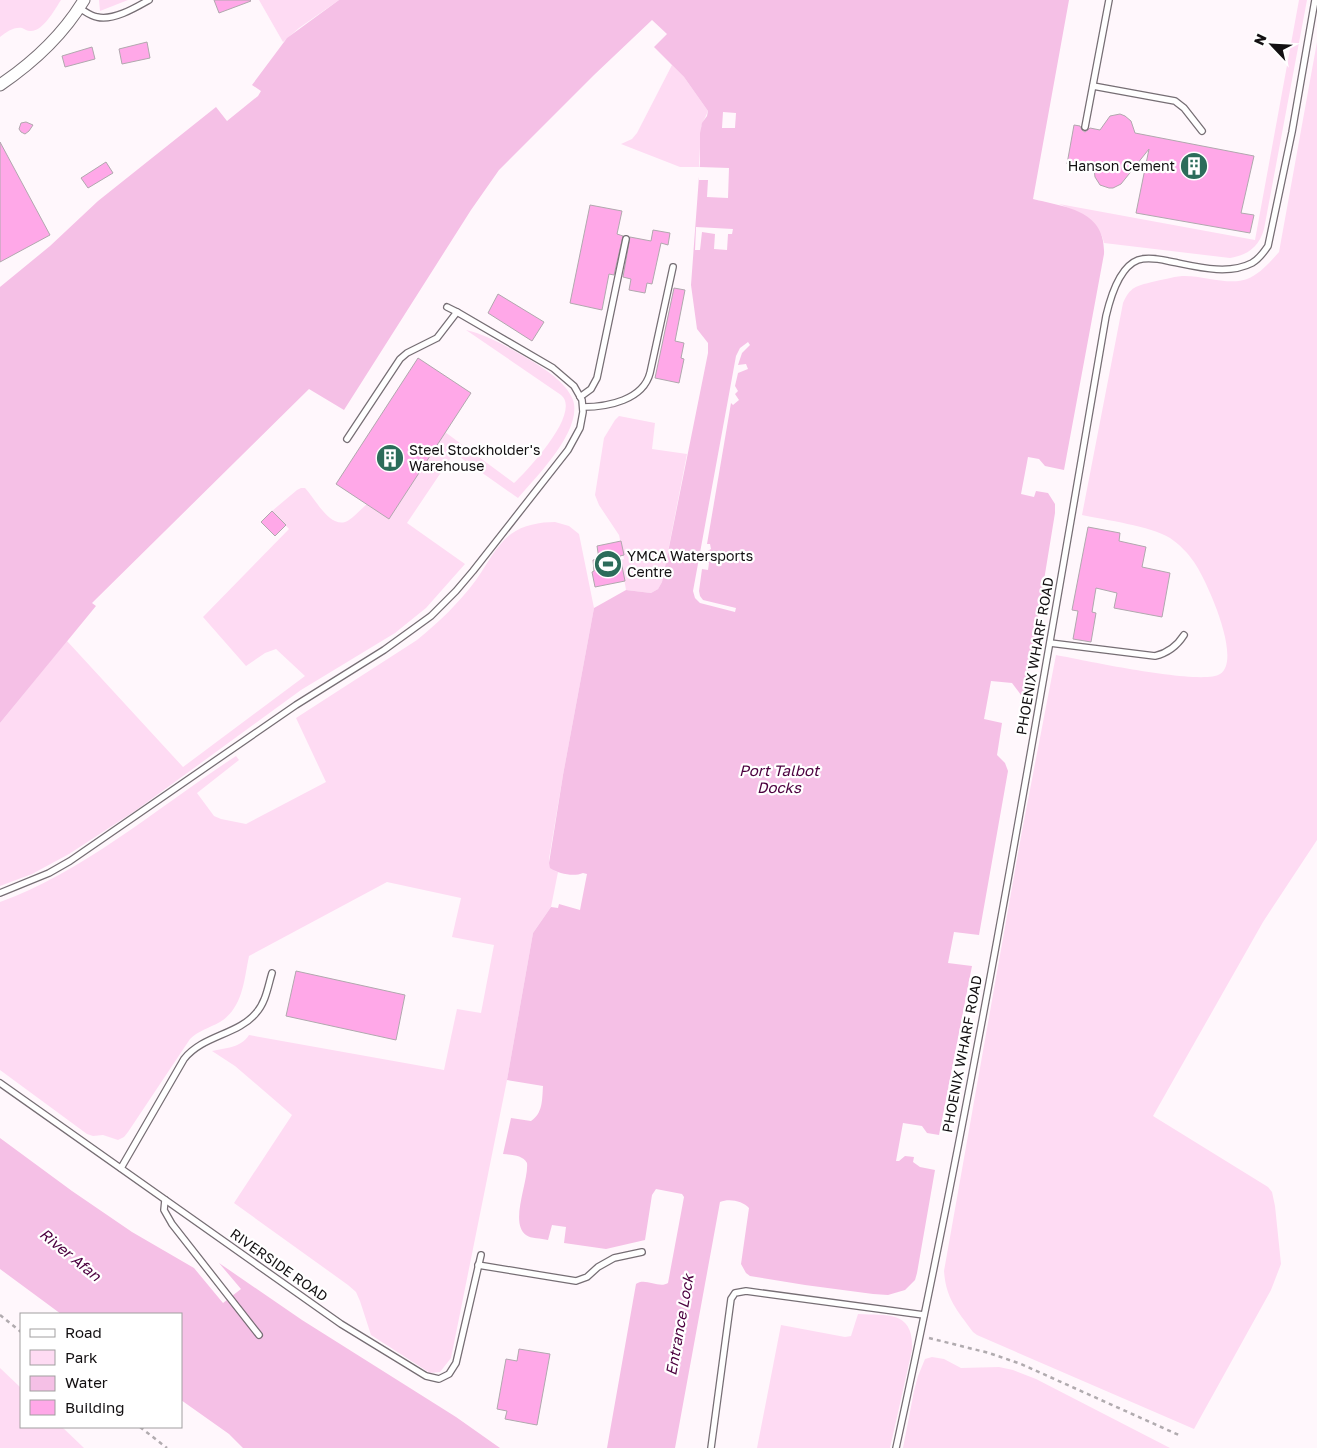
<svg xmlns="http://www.w3.org/2000/svg" width="1317" height="1448" font-family="'Golos Text',sans-serif">
	<style>
		.green { fill: #fedbf3 }
		.water { fill: #f5c0e6 }
		.pier { fill: #fff7fc }
		.building { fill: #ffa8e8; stroke: #b1a8ae }
		.lines { fill: none; stroke-linecap: round; stroke-linejoin: round }
		.lane-casing { stroke: #766e74; stroke-width: 8 }
		.street-casing { stroke: #766e74; stroke-width: 13 }
		.path { stroke: #b1abaf; stroke-width: 2.5; stroke-dasharray: 4 4; stroke-linecap: butt }
		.lane { stroke: #fff; stroke-width: 5.5 }
		.street { stroke: #fff; stroke-width: 11 }
		.labels { text-anchor: middle; stroke-width: 4.5; stroke-linejoin: round; paint-order: stroke }
		.poi-label { font-size: 14px; fill: #131012; stroke: #fff; text-anchor: start }
		.street-label { font-size: 14px; fill: #131012; stroke: #fff }
		.water-label { font-size: 15px; font-style: italic; fill: #4c003f; stroke: #fff }
	</style>
	<rect width="100%" height="100%" fill="#fff7fc"/>
	<g class="green">
		<path d="M0,0H61C55,9 43,32 30,31C27,31 25,29 22,28C13,27 7,32 0,37Z"/>
		<path d="M99,0H128L100,11Z"/>
		<path d="M259,0H339L299,28L283,42Z"/>
		<path d="M1299,0H1307L1264,229C1259,247 1248,255 1230,258L1104,243C1100,221 1079,212 1059,204L1255,240Z"/>
		<path d="M1317,42V840L1263,922L1153,1116L1268,1187L1272,1192L1275,1206L1281,1264L1271,1290L1194,1429L977,1335L973,1332C957,1310 946,1299 944,1271L1022,831L1056,655C1083,660 1202,686 1220,674C1243,660 1206,579 1194,562C1188,553 1179,544 1170,538C1150,526 1106,520 1082,515L1123,303C1130,287 1136,286 1152,282C1162,280 1172,277 1182,276C1202,275 1229,286 1247,279C1260,274 1270,262 1279,252Z"/>
		<path d="M672,65L684,77L708,111L701,127L699,167H680L621,144L632,139L637,133Z"/>
		<path d="M466,330C491,336 513,350 535,363C549,372 567,384 573,400C583,430 536,477 518,498L454,453L407,523L465,564L426,608L395,633L301,690L135,811L69,854L32,874L0,886V723L67,641L183,767L305,676L276,649L265,653L246,666L203,617L289,529L272,511L297,490L301,488H305C315,498 331,532 349,520C355,516 361,509 367,504L389,518L445,432L514,483C528,470 582,412 561,395Z"/>
		<path d="M619,416L655,423L652,449L687,454L662,582L658,589L651,593L626,590L621,560L624,559L619,535L599,505L595,495L604,438L615,420Z"/>
		<path d="M555,522L569,526L579,534L594,608L563,775L549,859V863L555,871L558,872L551,907L533,933L507,1080L451,1358L440,1372L430,1373L371,1335L360,1301L356,1292L348,1285L234,1203L292,1115L235,1066L212,1051C225,1048 241,1048 249,1035L444,1070L457,1009L481,1013L494,945L452,937L461,898L387,882L249,956C244,980 243,1008 220,1022C209,1028 198,1031 190,1039L128,1132L124,1137L118,1140L103,1135L93,1136L87,1134L0,1070V902C84,872 161,805 236,756L239,760L197,793L214,816L221,819L246,824L326,782L296,718L417,640C439,622 459,603 476,580C487,565 496,545 511,534C523,525 540,522 555,522Z"/>
		<path d="M858,1314C888,1316 914,1310 912,1350L890,1448H757L781,1325L845,1337L851,1336Z"/>
		<path d="M932,1357L944,1359L961,1368L999,1367L1013,1370L1036,1379L1170,1448H903L914,1391L918,1376L925,1359Z"/>
		<path d="M0,1368L21,1388V1427H62L84,1448H0Z"/>
	</g>
	<g class="water">
		<path d="M339,0H1069L1033,199C1065,207 1106,210 1104,254L1064,470L1045,466L1039,459L1028,457L1021,494L1034,497L1036,491L1048,493L1055,504V513L1025,696L1021,695L1012,683L991,681L984,719L1002,723L997,755L1005,763L1008,771L979,935L954,932L948,963L972,966L939,1135L927,1133L922,1126L903,1123L896,1161H899L905,1156L914,1157L913,1162L920,1167L935,1170L917,1273L915,1280L905,1290L888,1295L873,1294L805,1285L750,1276L746,1273L741,1264L749,1208C743,1201 729,1198 720,1202L675,1448H607L636,1284C645,1277 659,1289 668,1283L684,1197L682,1194L656,1189L652,1195L645,1240L606,1249L564,1243L566,1227L552,1225L548,1240C541,1238 531,1239 526,1235C509,1223 529,1181 527,1163C523,1155 512,1155 503,1154L511,1118L531,1121C543,1113 542,1100 543,1086L507,1080L533,933L551,907L558,908L559,904L580,910L587,874L583,873C574,877 559,874 550,868L549,863L563,775L594,608L626,590L651,593L658,589L662,582L708,353V343L697,329L691,285L700,163V133L702,123L707,116L708,111L684,77L654,47L667,34L652,20L594,75L499,170L471,210L344,410L309,389L92,603L96,606L0,723V287L50,246L98,201L216,107L227,121L258,96L261,91L252,85L287,38Z"/>
		<path d="M0,1138L72,1191L132,1232L194,1268L223,1303L241,1289L219,1263L302,1320L456,1417L500,1448H243L229,1434L181,1400V1314H61L0,1269Z"/>
	</g>
	<g class="pier">
		<path d="M723,112L736,113L735,128H722Z"/>
		<path d="M699,167L729,168L728,198L707,197L708,180H699Z"/>
		<path d="M696,227L733,229L732,234H728L727,250L714,249L715,234L702,232L700,250H695Z"/>
		<path d="M748,342L750,345L742,353L738,365L746,364L748,369L738,373L735,386L738,391L735,394L739,400L733,405L731,403L707,544H710L711,549L706,552L704,561L709,563L708,570L702,569L699,591L700,596L703,600L736,608L735,612L700,603L695,598L693,591L736,356L740,348Z"/>
	</g>
	<g class="building">
		<path d="M214,0H250L251,1L219,13Z"/>
		<path d="M147,42L150,58L122,64L119,49Z"/>
		<path d="M92,47L95,59L65,67L62,56Z"/>
		<path d="M1120,114L1125,116L1131,121L1135,133L1254,156L1241,213L1254,215L1250,233L1136,213L1149,149L1121,184L1113,188H1109L1100,185L1095,177L1094,169L1067,164L1074,125L1080,126L1082,130L1085,132L1090,128L1100,130L1110,116Z"/>
		<path d="M26,122L33,125L29,131L25,134L21,132L19,129L21,123Z"/>
		<path d="M0,142L50,235L0,262Z"/>
		<path d="M106,162L113,173L88,188L81,178Z"/>
		<path d="M590,205L622,211L617,234L623,236L614,275L609,274L602,310L570,303Z"/>
		<path d="M653,230L670,233L668,245L661,243L652,284L647,283L645,293L629,290L631,279L623,277L630,237L651,241Z"/>
		<path d="M674,288L685,290L675,341L684,343L681,358L684,359L679,383L655,378Z"/>
		<path d="M498,294L544,322L532,341L488,313Z"/>
		<path d="M418,358L471,393L389,519L336,484Z"/>
		<path d="M272,511L286,525L275,536L261,522Z"/>
		<path d="M1088,527L1120,533L1119,541L1146,547L1142,567L1170,573L1162,617L1114,608L1117,593L1096,588L1092,612L1096,613L1091,642L1073,639L1078,611L1072,610Z"/>
		<path d="M621,541L624,555L620,556L625,581L595,587L592,572L594,571L593,560L599,559L597,546Z"/>
		<path d="M296,971L405,995L396,1040L286,1016Z"/>
		<path d="M519,1349L550,1354L537,1425L505,1419L507,1411L497,1409L506,1359L517,1361Z"/>
	</g>
	<g class="lines">
		<defs>
			<g id="lane">
				<path d="M79,8C85,11 90,16 97,17C113,21 135,8 149,0"/>
				<path d="M1093,86L1175,101L1184,108L1202,131"/>
				<path d="M1085,127L1109,0"/>
				<path d="M447,307L457,312"/>
				<path d="M580,397L591,389L597,378L626,239"/>
				<path d="M583,407C608,407 643,400 650,373L673,267"/>
				<path d="M1050,643L1155,656C1168,653 1177,646 1184,635"/>
				<path d="M0,893L49,873L70,861L296,705L384,650L431,616L456,591L473,571L568,450L580,428L583,412L582,400L574,386L553,368L457,312L437,338L407,353L400,359L347,439"/>
				<path d="M0,1083L341,1324L426,1376L439,1379L449,1374L456,1363L481,1255"/>
				<path d="M121,1168L184,1059C203,1035 238,1035 256,1013C266,1002 268,986 272,973"/>
				<path d="M165,1200L164,1210L172,1224L259,1335"/>
				<path d="M478,1265L576,1281L587,1277L598,1267L614,1258L642,1252"/>
				<path d="M711,1448L731,1299L735,1293L746,1291L924,1315"/>
				<path d="M896,1448C978,1073 1041,694 1106,316C1110,299 1119,267 1138,260C1147,257 1159,259 1168,261C1194,266 1227,276 1252,263C1259,259 1264,252 1268,246L1292,132L1315,0"/>
			</g>
			<path id="street" d="M0,85C34,62 63,35 84,0"/>
		</defs>
		<use href="#lane" class="lane-casing"/>
		<use href="#street" class="street-casing"/>
		<g class="path">
			<path d="M0,1315L21,1332"/>
			<path d="M929,1338L989,1353L1021,1364L1181,1436"/>
			<path d="M140,1427L167,1448"/>
		</g>
		<use href="#lane" class="lane"/>
		<use href="#street" class="street"/>
	</g>
	<defs>
		<symbol id="building-disc" viewBox="-11 -11 22 22"><circle r="9.5" fill="#2c6c5a" stroke="#fff"/><path d="M-4-6H4V6H1V3H-1V6H-4ZM-2.5-4.3h1.7v1.8h-1.7ZM.8-4.3h1.7v1.8H.8ZM-2.5-1h1.7V.8h-1.7ZM.8-1h1.7V.8H.8Z" fill="#fff"/></symbol>
		<symbol id="stadium-disc" viewBox="-11 -11 22 22"><circle r="9.5" fill="#2c6c5a" stroke="#fff"/><path d="M0-5a6.5 5 0 1 0 0 10a6.5 5 0 1 0 0-10ZM-3.5-1.8h7v3.6h-7Z" fill="#fff"/></symbol>
	</defs>
	<g fill-rule="evenodd">
		<use href="#building-disc" x="1178" y="150" width="32" height="32"/>
		<use href="#building-disc" x="374" y="442" width="32" height="32"/>
		<use href="#stadium-disc" x="592" y="548" width="32" height="32"/>
	</g>
	<g class="labels">
		<g class="poi-label">
			<text x="1175" y="171" text-anchor="end">Hanson Cement</text>
			<text x="409" y="455">Steel Stockholder's<tspan x="409" dy="16">Warehouse</tspan></text>
			<text x="627" y="561">YMCA Watersports<tspan x="627" dy="16">Centre</tspan></text>
		</g>
		<g class="street-label">
			<text transform="translate(1035 656) rotate(-80)" y="5">PHOENIX WHARF ROAD</text>
			<text transform="translate(962 1054) rotate(-79)" y="5">PHOENIX WHARF ROAD</text>
			<text transform="translate(279 1265) rotate(35)" y="5">RIVERSIDE ROAD</text>
		</g>
		<g class="water-label">
			<text x="779" y="776">Port Talbot<tspan x="779" dy="17">Docks</tspan></text>
			<text transform="translate(70 1255) rotate(39)" y="5">River Afan</text>
			<text transform="translate(680 1325) rotate(-80)" y="5">Entrance Lock</text>
		</g>
	</g>
	<rect x="20" y="1313" width="162" height="115" fill="#ffffff" stroke="#a19fa0"/>
	<rect x="30" y="1329" width="25" height="8" fill="#ffffff" stroke="#a19fa0"/>
	<text x="65" y="1338" font-size="15" fill="#131012">Road</text>
	<rect x="30" y="1350" width="25" height="15" fill="#fedbf3" stroke="#a19fa0"/>
	<text x="65" y="1363" font-size="15" fill="#131012">Park</text>
	<rect x="30" y="1376" width="25" height="15" fill="#f5c0e6" stroke="#a19fa0"/>
	<text x="65" y="1388" font-size="15" fill="#131012">Water</text>
	<rect x="30" y="1400" width="25" height="15" fill="#ffa8e8" stroke="#a19fa0"/>
	<text x="65" y="1413" font-size="15" fill="#131012">Building</text>
	<g transform="translate(1272 45) rotate(295)" stroke="#ffffff" stroke-width="4" paint-order="stroke">
	<path d="M0-4L9 19L0 12L-9 19Z" fill="#131012"/>
	<text y="-8" font-size="14" font-weight="bold" text-anchor="middle" fill="#131012">N</text>
	</g>
</svg>
